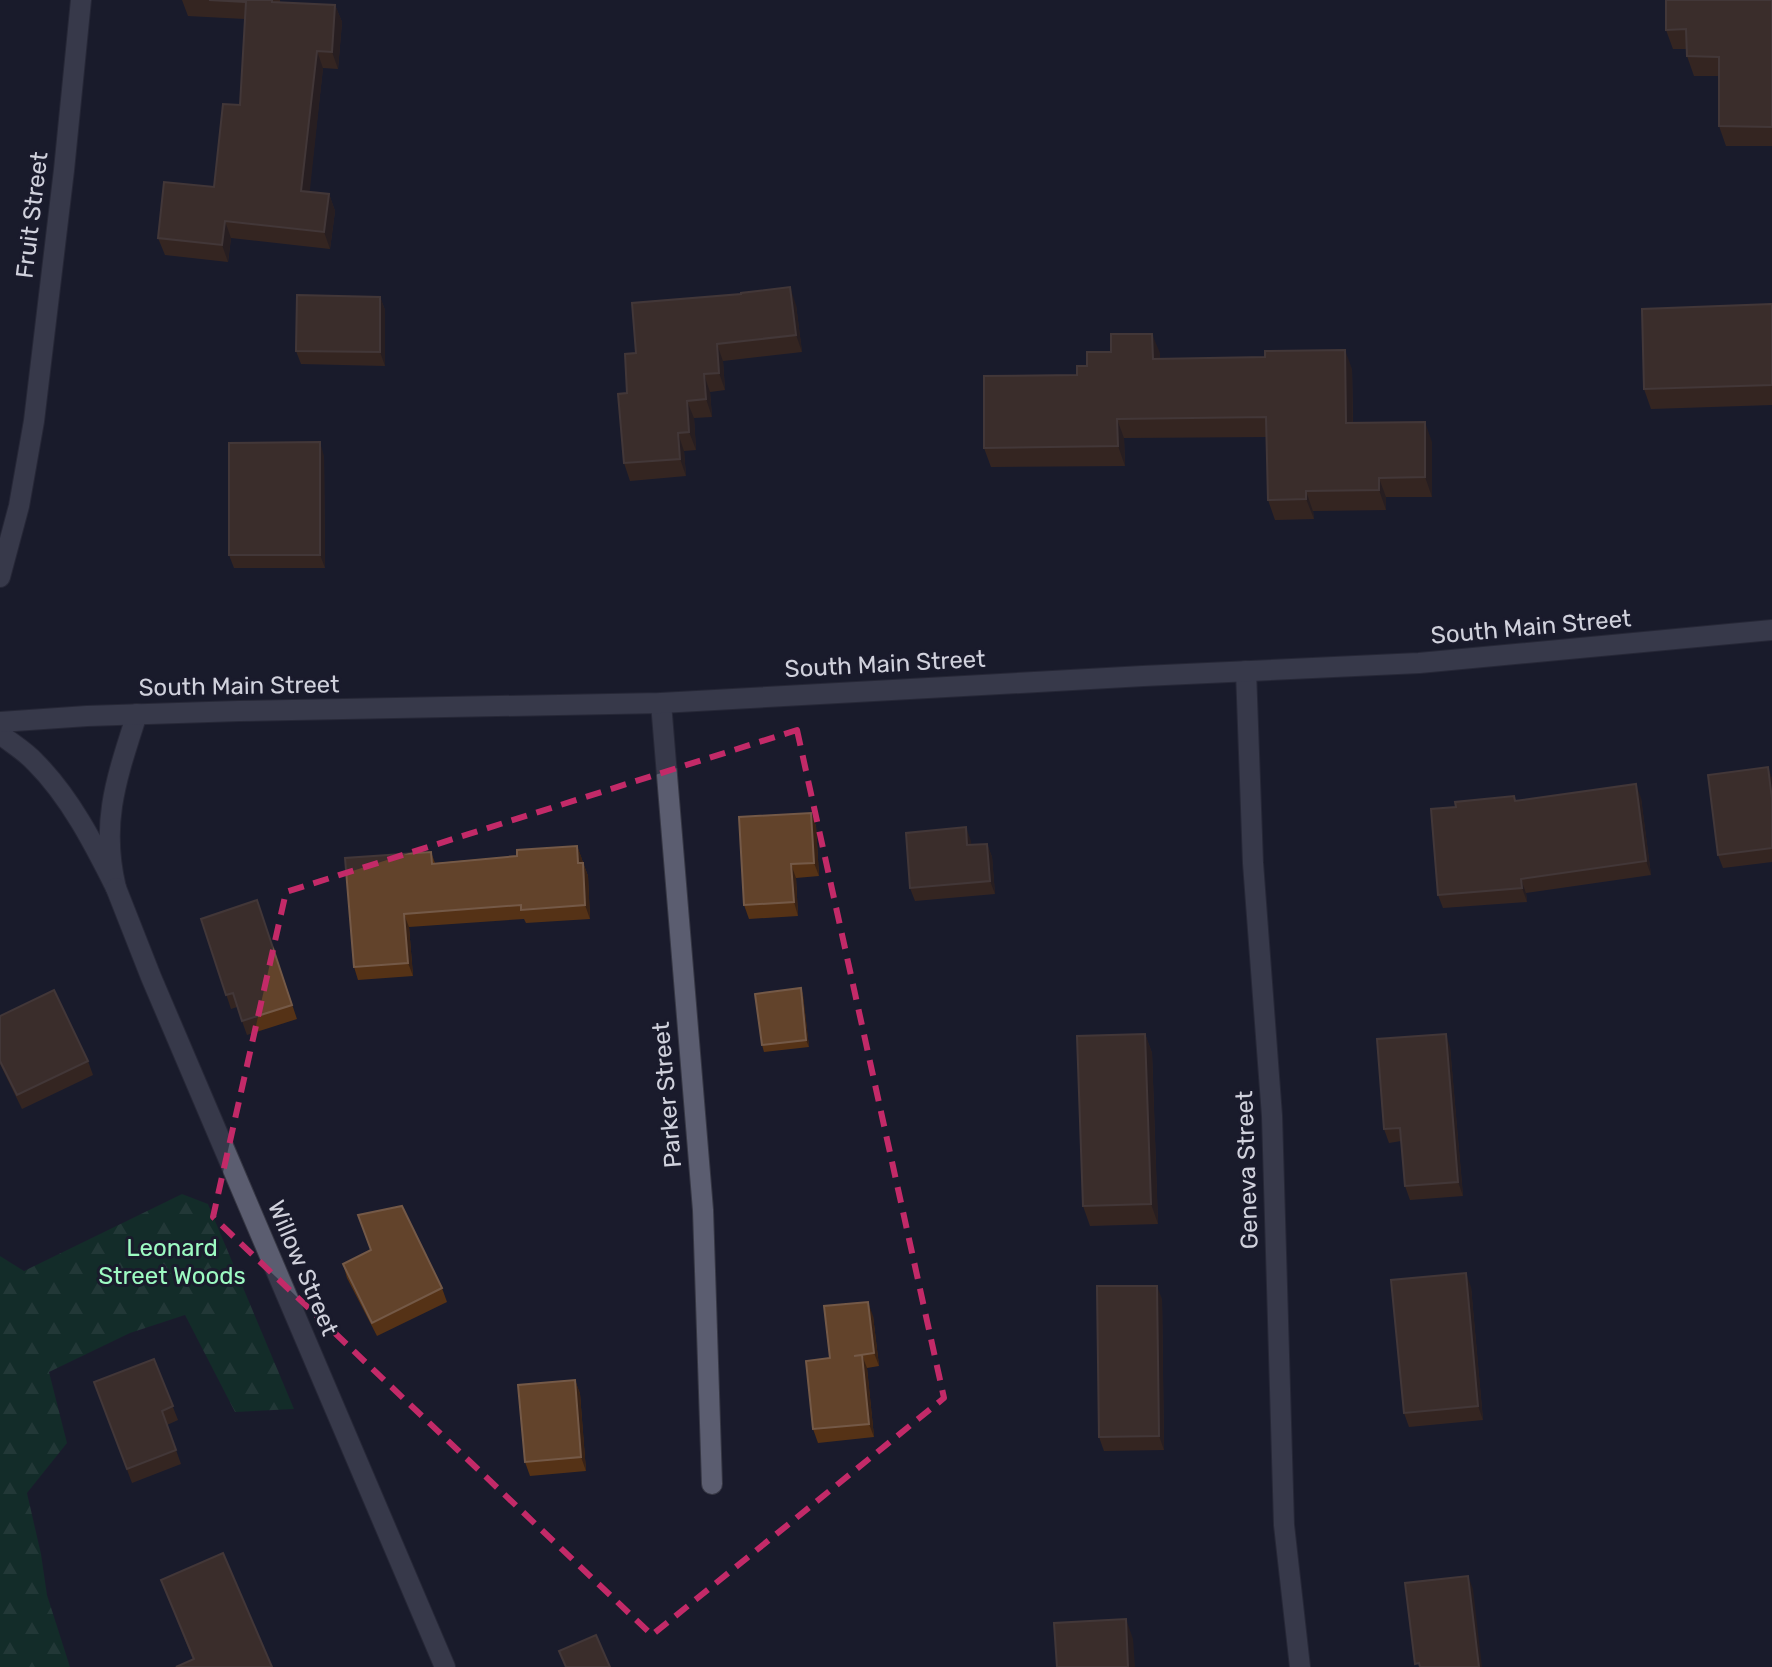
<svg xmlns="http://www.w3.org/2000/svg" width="1772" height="1667" font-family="Rubik,sans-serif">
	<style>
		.forest { fill: url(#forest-firs) }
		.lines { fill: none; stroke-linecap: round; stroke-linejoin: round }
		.minor-casing { stroke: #363744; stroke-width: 22 }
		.tertiary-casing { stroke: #363744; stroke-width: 22 }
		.secondary-casing { stroke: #363744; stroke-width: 22 }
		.minor { stroke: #5b5d70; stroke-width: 20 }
		.tertiary { stroke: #5b5d70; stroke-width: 20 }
		.secondary { stroke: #5b5d70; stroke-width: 20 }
		.wall { fill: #553216 }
		.shaded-wall { fill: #382216 }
		.building { fill: #62432b; stroke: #745947; stroke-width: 2 }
		.marked { fill: none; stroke: #c32a68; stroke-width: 6; stroke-dasharray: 16 10; stroke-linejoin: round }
		.labels { text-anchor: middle; stroke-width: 6; stroke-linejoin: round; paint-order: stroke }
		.street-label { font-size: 24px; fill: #d0d1dc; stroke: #1a1b2c }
		.park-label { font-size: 24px; fill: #9dfac2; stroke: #1a1b2c }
	</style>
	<defs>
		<pattern id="forest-firs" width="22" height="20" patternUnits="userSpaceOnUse" patternTransform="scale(2)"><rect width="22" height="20" fill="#0c4026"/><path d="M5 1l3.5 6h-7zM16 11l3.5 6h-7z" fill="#2e5b45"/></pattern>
	</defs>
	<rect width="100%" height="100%" fill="#1a1b2c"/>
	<path class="forest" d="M182,1194L208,1204L294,1409L235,1412L185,1315L130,1333L49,1372L67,1443L27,1493L41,1554L47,1595L70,1667H0V1256L24,1271Z"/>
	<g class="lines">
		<defs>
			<g id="minor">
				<path d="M1246,671L1253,863L1272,1116L1284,1525L1300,1667"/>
				<path d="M661,703L703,1210L712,1484"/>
			</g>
			<g id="tertiary">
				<path d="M0,577L19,506L34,421L64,170L81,0"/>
				<path d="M0,734C11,743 25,751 35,762C70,797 94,844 116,888C100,822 117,777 137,714"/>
				<path d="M116,888L151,977L445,1667"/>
			</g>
			<path id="secondary" d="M0,722L87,716L239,711L661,703L1143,676L1419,663L1772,630"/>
		</defs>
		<use href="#minor" class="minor-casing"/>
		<use href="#tertiary" class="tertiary-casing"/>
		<use href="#secondary" class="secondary-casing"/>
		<use href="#minor" class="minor"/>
		<use href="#tertiary" class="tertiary"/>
		<use href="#secondary" class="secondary"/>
	</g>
	<g class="wall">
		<path d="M182,0H280V2L335,5L342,22L338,69L323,68L309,192L329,194L335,211L330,249L231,238L228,262L165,255L158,238L214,187L240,105L245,19L188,16Z"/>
		<path d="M1772,0V146H1726L1719,126V76H1694L1687,56V49H1673L1666,30Z"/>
		<path d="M380,297L385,310V366L301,364L296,351Z"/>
		<path d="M1772,304V405L1651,409L1644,389Z"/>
		<path d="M796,305L802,352L723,361L725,390L710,392L712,417L694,418L696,450L684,451L686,476L630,481L624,463L627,393L636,353Z"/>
		<path d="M1160,353V358L1352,369L1353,423L1432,442V497H1386V510L1313,511L1314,519L1275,520L1268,500L1267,437L1124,438L1125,466L991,467L984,448L1087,366Z"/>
		<path d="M324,456L325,568H234L229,555Z"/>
		<path d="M1768,767L1772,779V862L1723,868L1718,855Z"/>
		<path d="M1514,796L1516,801L1641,798L1651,875L1526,893L1527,902L1443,908L1438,895L1456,807Z"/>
		<path d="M811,813L816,826L819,876L796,878L798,916L749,919L744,905Z"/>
		<path d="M971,841V845L987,844L992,857L995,894L915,901L910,888Z"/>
		<path d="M577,846L588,876L590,919L526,923L524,919L409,927L413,976L358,980L354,967L431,852L435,863L517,856Z"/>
		<path d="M257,900L297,1019L247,1035L237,1007L231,1009L201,919Z"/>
		<path d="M801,988L803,995L809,1047L764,1052L762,1045Z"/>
		<path d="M0,1016L88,1061L93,1075L22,1109L0,1064Z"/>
		<path d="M1145,1034L1152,1053L1158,1224L1090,1226L1083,1206Z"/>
		<path d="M1450,1047L1463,1196L1410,1200L1405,1186L1401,1141L1389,1143L1384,1129Z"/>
		<path d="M371,1250L442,1288L447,1302L377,1336L347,1278L343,1264Z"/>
		<path d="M1471,1287L1483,1420L1409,1427L1404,1413Z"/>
		<path d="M1162,1299L1164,1450L1104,1451L1099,1437Z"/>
		<path d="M873,1316L879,1366L867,1368L874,1437L818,1443L813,1429L830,1358Z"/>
		<path d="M154,1359L178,1420L167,1425L181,1464L132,1483L94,1382Z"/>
		<path d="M575,1380L580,1394L586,1471L530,1476L525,1462Z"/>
		<path d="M161,1580L272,1667L193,1660Z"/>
	</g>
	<g class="shaded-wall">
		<path d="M335,5L342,22L338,69L332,52Z"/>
		<path d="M317,51L323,68L308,208L301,191Z"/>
		<path d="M329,194L335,211L330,249L324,232Z"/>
		<path d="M225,221L231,238L228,262L222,245Z"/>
		<path d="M790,287L796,305L802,352L796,335Z"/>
		<path d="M380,297L385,310V366L380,352Z"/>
		<path d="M1152,334L1160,353V378L1153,359Z"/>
		<path d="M717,344L723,361L725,390L719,373Z"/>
		<path d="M1345,350L1352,369L1353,443L1346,423Z"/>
		<path d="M704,374L710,392L712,417L706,399Z"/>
		<path d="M687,401L694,418L696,450L689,432Z"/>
		<path d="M1117,419L1124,438L1125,466L1118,446Z"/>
		<path d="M1425,422L1432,442V497L1425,477Z"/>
		<path d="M678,433L684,451L686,476L680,459Z"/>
		<path d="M320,442L324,456L325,568L320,555Z"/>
		<path d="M1379,478L1386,497V510L1379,490Z"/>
		<path d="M1306,491L1313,511L1314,519L1306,499Z"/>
		<path d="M1768,767L1772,779V799Z"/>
		<path d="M1636,784L1641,798L1651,875L1646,861Z"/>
		<path d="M811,813L816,826L819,876L814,863Z"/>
		<path d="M966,827L971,841L972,859L967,845Z"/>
		<path d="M987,844L992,857L995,894L990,881Z"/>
		<path d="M577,846L582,859L583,877L578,863Z"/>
		<path d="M583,863L588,876L590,919L585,905Z"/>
		<path d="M791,864L796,878L798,916L794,902Z"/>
		<path d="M1521,879L1526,893L1527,902L1522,888Z"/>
		<path d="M404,914L409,927L413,976L408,963Z"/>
		<path d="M801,988L803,995L809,1047L806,1040Z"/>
		<path d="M1145,1034L1152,1053L1158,1224L1151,1204Z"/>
		<path d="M1446,1034L1450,1047L1463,1196L1458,1182Z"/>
		<path d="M1466,1273L1471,1287L1483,1420L1478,1406Z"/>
		<path d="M1157,1286L1162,1299L1164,1450L1159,1436Z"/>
		<path d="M868,1302L873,1316L879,1366L874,1353Z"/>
		<path d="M862,1355L867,1368L874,1437L869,1424Z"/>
		<path d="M575,1380L580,1394L586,1471L581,1457Z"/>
		<path d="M1468,1576L1473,1589L1482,1667H1479Z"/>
		<path d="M1126,1619L1133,1639L1135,1667H1128Z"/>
	</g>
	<g class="building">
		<path d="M209,0H272V2L335,5L332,52L317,51L301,191L329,194L324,232L225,221L222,245L158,238L164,182L214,187L223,104L240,105L246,2Z"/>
		<path d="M1666,0H1772V127L1719,126V57L1687,56L1686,29L1666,30Z"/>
		<path d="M790,287L796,335L717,344L719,373L704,374L706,399L687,401L689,432L678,433L680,459L624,463L618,394L627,393L625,354L636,353L632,303L741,294V293Z"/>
		<path d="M297,295L380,297V352L296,351Z"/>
		<path d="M1772,304V385L1644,389L1642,309Z"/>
		<path d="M1111,334H1152L1153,359L1265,357V351L1345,350L1346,423L1425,422V477L1379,478V490L1306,491V499L1268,500L1266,417L1117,419L1118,446L984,448V376L1077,375V366H1087V352H1111Z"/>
		<path d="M320,442V555H229V443Z"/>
		<path d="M1768,767L1772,799V848L1718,855L1708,775Z"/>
		<path d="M1636,784L1646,861L1521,879L1522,888L1438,895L1431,809L1456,807L1455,802L1514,796L1515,801Z"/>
		<path d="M811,813L814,863L791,864L794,902L744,905L739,817Z"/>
		<path d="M966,827L967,845L987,844L990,881L910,888L906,833Z"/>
		<path d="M577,846L578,863H583L585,905L521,910V905L404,914L408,963L354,967L345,858L431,852L432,864L517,856V850Z"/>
		<path d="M257,900L292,1005L242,1021L233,993L226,995L201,919Z"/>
		<path d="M801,988L806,1040L762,1045L755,994Z"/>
		<path d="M54,990L88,1061L17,1095L0,1061V1016Z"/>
		<path d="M1145,1034L1151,1204L1083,1206L1077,1036Z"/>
		<path d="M1446,1034L1458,1182L1405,1186L1400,1128L1384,1129L1377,1039Z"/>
		<path d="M402,1206L442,1288L372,1323L343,1264L371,1250L358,1215Z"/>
		<path d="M1466,1273L1478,1406L1404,1413L1391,1280Z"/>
		<path d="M1097,1286H1157L1159,1436L1099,1437Z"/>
		<path d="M868,1302L874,1353L854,1356L862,1355L869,1424L813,1429L806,1361L830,1358L824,1306Z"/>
		<path d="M154,1359L173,1406L162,1411L176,1450L127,1469L94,1382Z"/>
		<path d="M575,1380L581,1457L525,1462L518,1385Z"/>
		<path d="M223,1553L272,1667H176L194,1659L161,1580Z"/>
		<path d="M1468,1576L1479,1667H1420L1419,1663L1415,1664L1405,1583Z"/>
		<path d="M1126,1619L1128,1667H1057L1054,1623Z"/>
		<path d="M596,1635L610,1667H566L559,1651Z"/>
	</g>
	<path d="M0 0H1772V1667H0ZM797,730L944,1398L652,1635L213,1217L286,892Z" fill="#1a1b2c" fill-opacity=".55" fill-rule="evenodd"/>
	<path class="marked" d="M797,730L944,1398L652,1635L213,1217L286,892Z"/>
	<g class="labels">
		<g class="street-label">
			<text transform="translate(32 215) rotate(-83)" y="8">Fruit Street</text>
			<text transform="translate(1531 627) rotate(-5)" y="8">South Main Street</text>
			<text transform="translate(885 664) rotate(-3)" y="8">South Main Street</text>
			<text transform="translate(239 686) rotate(-1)" y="8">South Main Street</text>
			<text transform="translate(667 1095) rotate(-95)" y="8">Parker Street</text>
			<text transform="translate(1247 1170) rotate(-92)" y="8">Geneva Street</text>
			<text transform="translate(303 1268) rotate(67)" y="8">Willow Street</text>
		</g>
		<g class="park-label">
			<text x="172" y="1256">Leonard<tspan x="172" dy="28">Street Woods</tspan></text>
		</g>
	</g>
</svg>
